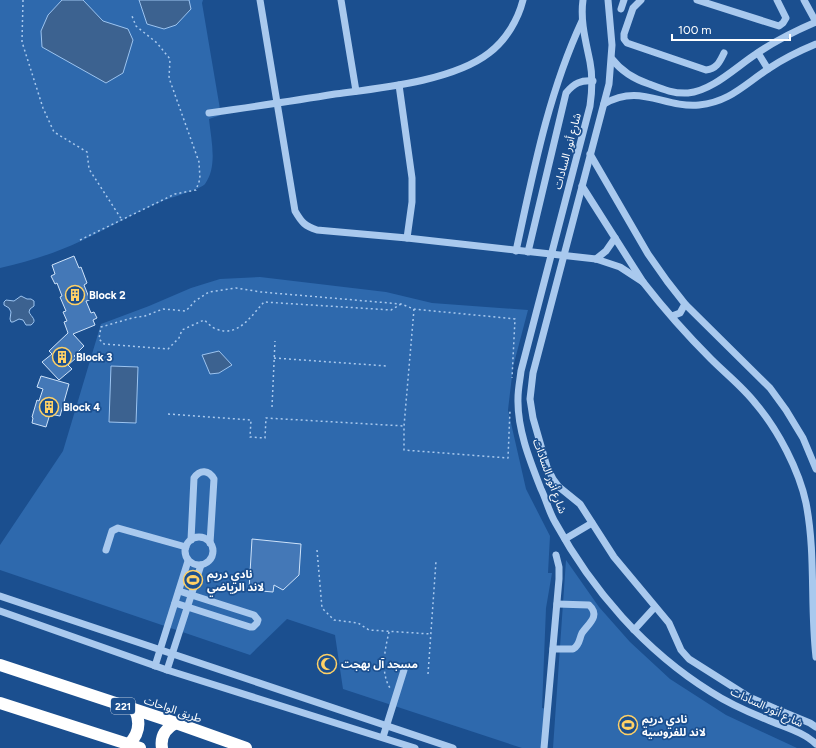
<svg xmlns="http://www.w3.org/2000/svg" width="816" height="748" font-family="Figtree,'Noto Sans Arabic',sans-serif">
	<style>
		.green { fill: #2e69ad }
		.water { fill: #3c6290; stroke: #9cc4f0 }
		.building { fill: #4478b7; stroke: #cfe3fa }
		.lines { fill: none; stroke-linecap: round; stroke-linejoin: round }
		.path { stroke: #a9c9ee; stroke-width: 1.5; stroke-dasharray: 2 3; stroke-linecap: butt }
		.minor { stroke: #a9c9ee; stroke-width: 7 }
		.highway { stroke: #fff; stroke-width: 12 }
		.labels { text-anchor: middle; stroke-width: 3.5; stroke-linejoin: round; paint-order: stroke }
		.shield { fill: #1b4f8f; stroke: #bbcadd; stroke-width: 1 }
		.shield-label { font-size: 10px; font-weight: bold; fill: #fff }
		.street-label { font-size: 11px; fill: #fff; stroke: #1b4f8f }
		.poi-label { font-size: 11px; font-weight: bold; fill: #fff; stroke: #1b4f8f; text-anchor: start }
	</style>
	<rect width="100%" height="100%" fill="#1b4f8f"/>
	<g class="green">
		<path d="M0,0H203L202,3L221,115L209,119C211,140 218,166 205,184C201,189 173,197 165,200C136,212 109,228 81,241C55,253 28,262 0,268Z"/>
		<path d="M260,277L386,292L432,303L528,310L513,367L508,410L526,489L550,536L548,573H552L546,608L542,708L548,709L546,748H522L343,689L335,635L287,619L250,655L0,570V545L63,451L101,324L149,306L191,288L220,279Z"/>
		<path d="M566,560L599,607L630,642L670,679L726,715L797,748H553Z"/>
	</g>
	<g class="water">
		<path d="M62,0H83L103,21L128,29L133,40L123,73L106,83L42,47L41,31L48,15Z"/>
		<path d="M139,0H189L191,9L176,25L164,29L147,24Z"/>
		<path d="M21,296L27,299H31L34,301V306L30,309L29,312C31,317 38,320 31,325H26L23,320L19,319L13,322H11L10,319L11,312L9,308L4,305V302L6,300L14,301Z"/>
		<path d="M219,351L232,365L219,373L210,374L202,355Z"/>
		<path d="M111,366L138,367L136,423L109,422Z"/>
	</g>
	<g class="building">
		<path d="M74,256L79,268L81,267L87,283L84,285L90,300L86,301L91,313L94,312L97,318L93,320L95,325L73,334L84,346L74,356L76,358L68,365L72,369L59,380L42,362L52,354L49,351L68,333L64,322L67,321L63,312L66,311L60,297L62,296L57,283L55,284L51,276L55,274L52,265Z"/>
		<path d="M41,376L69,384L60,416L50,414L46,427L32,423L33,418L32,417L37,400L39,401L43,389L37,387Z"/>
		<path d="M252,539L301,544L299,575L283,590L274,585L273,592L249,590Z"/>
	</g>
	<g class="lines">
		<g class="path">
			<path d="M23,0L22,42L43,108L54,132L87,152L89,169L122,220"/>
			<path d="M80,240L175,194L196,190L200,179L199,162L169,78L170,59L157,43L136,26L132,16"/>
			<path d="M401,304L391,310L264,302C251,316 238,338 216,329C212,328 208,323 204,320L182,330L179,338L168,349L104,344L99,339L101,327L132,318L145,316L163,309L186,311L195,301L209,292L236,288L261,292L401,304L414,309L515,319L512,378"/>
			<path d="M414,309L404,426V450L508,458L510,410"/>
			<path d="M274,358L387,366"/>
			<path d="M272,407L275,341"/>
			<path d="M168,414L251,420L250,437L265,438L266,418L404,426"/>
			<path d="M317,550L322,608L334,620L358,623L369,630L431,634"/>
			<path d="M389,632C385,649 380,672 390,688"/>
			<path d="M428,674L436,561"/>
		</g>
		<g class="minor">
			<path d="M260,0L295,211C302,223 305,226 317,230L407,238L596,259L620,267L643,282"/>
			<path d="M341,0L356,91"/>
			<path d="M583,0C580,21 586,42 590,62C593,77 592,92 590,106L521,371C520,380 518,389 518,398C517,429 530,461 541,489C546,499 549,512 555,522C592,590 645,651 711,692C728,703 748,712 768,720C784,727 804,732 816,744"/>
			<path d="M608,0L612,45L609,84L533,373L530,399L533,418L547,467L553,479L559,487L580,504L614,557L669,623L681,650L689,659L749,697L776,709L810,723L816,727"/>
			<path d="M641,0L633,8L624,34V39L627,43L706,70C717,69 720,61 724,53"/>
			<path d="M697,0L779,26L783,23L786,18L777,0"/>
			<path d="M804,0L816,22"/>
			<path d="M621,9L624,0"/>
			<path d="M758,53L768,69"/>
			<path d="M612,59C622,72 634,79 649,84C662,89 674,94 688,93C712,91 736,67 756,54C775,41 795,31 816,22"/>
			<path d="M399,85L412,178V202L407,238"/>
			<path d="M604,104C640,83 663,108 699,105C729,102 744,85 768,69C783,59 799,51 816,44"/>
			<path d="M209,113C251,107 293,101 335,94C381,88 453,81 489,53C506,40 518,20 523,0"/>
			<path d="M590,154L648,254L667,281L685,304L770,388L786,410L803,438L816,469"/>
			<path d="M582,186L643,282C664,309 687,335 711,359C726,374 743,387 756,404C778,430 799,470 806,503C816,554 810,606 816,657"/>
			<path d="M516,251C533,173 548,94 582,21"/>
			<path d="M528,252L566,93C574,83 581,80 593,81"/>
			<path d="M596,259L606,251L615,238"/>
			<path d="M672,316L680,313L685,304"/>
			<circle cx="199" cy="551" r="14"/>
			<path d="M565,539L592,523"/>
			<path d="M191,540L194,478C200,469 209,470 214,479L210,543"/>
			<path d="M106,550L112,531L118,528L186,547"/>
			<path d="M0,596L453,748"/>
			<path d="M175,603L250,627H253L257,623L258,620L254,615L179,591"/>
			<path d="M0,611L167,670L415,748"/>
			<path d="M634,630L655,607"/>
			<path d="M553,649H573C580,645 579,639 582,633C588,624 601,616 589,605L557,604"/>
			<path d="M155,666L188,561"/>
			<path d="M167,670L201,565"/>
			<path d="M383,737L404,670"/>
			<path d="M544,748L559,579V567L556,555"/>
		</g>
		<g class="highway">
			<path d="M0,665L176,723L246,748"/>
			<path d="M0,703L140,748"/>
			<path d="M129,744C139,734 141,723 135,710"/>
			<path d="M162,748C160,736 166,728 176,723"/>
		</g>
	</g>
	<defs>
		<symbol id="building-ring" viewBox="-11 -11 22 22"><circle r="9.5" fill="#1b4f8f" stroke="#ffd166" stroke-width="1.5"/><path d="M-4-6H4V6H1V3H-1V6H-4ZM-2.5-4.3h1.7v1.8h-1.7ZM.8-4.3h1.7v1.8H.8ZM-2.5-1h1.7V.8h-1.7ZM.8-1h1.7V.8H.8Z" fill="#ffd166"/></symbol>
		<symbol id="stadium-ring" viewBox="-11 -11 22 22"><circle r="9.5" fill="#1b4f8f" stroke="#ffd166" stroke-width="1.5"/><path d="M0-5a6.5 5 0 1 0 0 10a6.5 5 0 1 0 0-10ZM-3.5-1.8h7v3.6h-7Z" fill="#ffd166"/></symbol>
		<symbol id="mosque-ring" viewBox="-11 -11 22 22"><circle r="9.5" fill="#1b4f8f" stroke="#ffd166" stroke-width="1.5"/><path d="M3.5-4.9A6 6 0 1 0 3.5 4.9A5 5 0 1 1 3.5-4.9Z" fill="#ffd166"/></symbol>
	</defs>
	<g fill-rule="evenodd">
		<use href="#building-ring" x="64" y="284" width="22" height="22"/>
		<use href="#building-ring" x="51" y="346" width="22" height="22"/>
		<use href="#building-ring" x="38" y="396" width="22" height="22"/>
		<use href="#stadium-ring" x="182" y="569" width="22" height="22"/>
		<use href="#mosque-ring" x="316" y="653" width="22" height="22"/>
		<use href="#stadium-ring" x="617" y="714" width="22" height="22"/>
	</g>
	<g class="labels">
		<rect class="shield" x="111" y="698" width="24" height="16" rx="3"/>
		<g class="shield-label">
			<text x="123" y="710">221</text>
		</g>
		<g class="street-label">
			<text transform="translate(567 151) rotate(-75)" y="4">شارع أنور السادات</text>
			<text transform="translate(550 476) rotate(70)" y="4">شارع أنور السادات</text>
			<text transform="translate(767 707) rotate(25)" y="4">شارع أنور السادات</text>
			<text transform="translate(173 709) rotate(19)" y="4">طريق الواحات</text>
		</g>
		<g class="poi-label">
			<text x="89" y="299">Block 2</text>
			<text x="76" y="361">Block 3</text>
			<text x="63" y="411">Block 4</text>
			<text x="207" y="578">نادي دريم<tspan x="207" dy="13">لاند الرياضي</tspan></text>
			<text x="341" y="668">مسجد آل بهجت</text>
			<text x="642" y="723">نادي دريم<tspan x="642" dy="13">لاند للفروسية</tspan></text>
		</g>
	</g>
	<path d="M672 34v6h118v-6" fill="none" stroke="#ffffff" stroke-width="2"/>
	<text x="678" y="34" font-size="12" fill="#ffffff" stroke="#1b4f8f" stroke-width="3" paint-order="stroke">100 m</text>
</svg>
